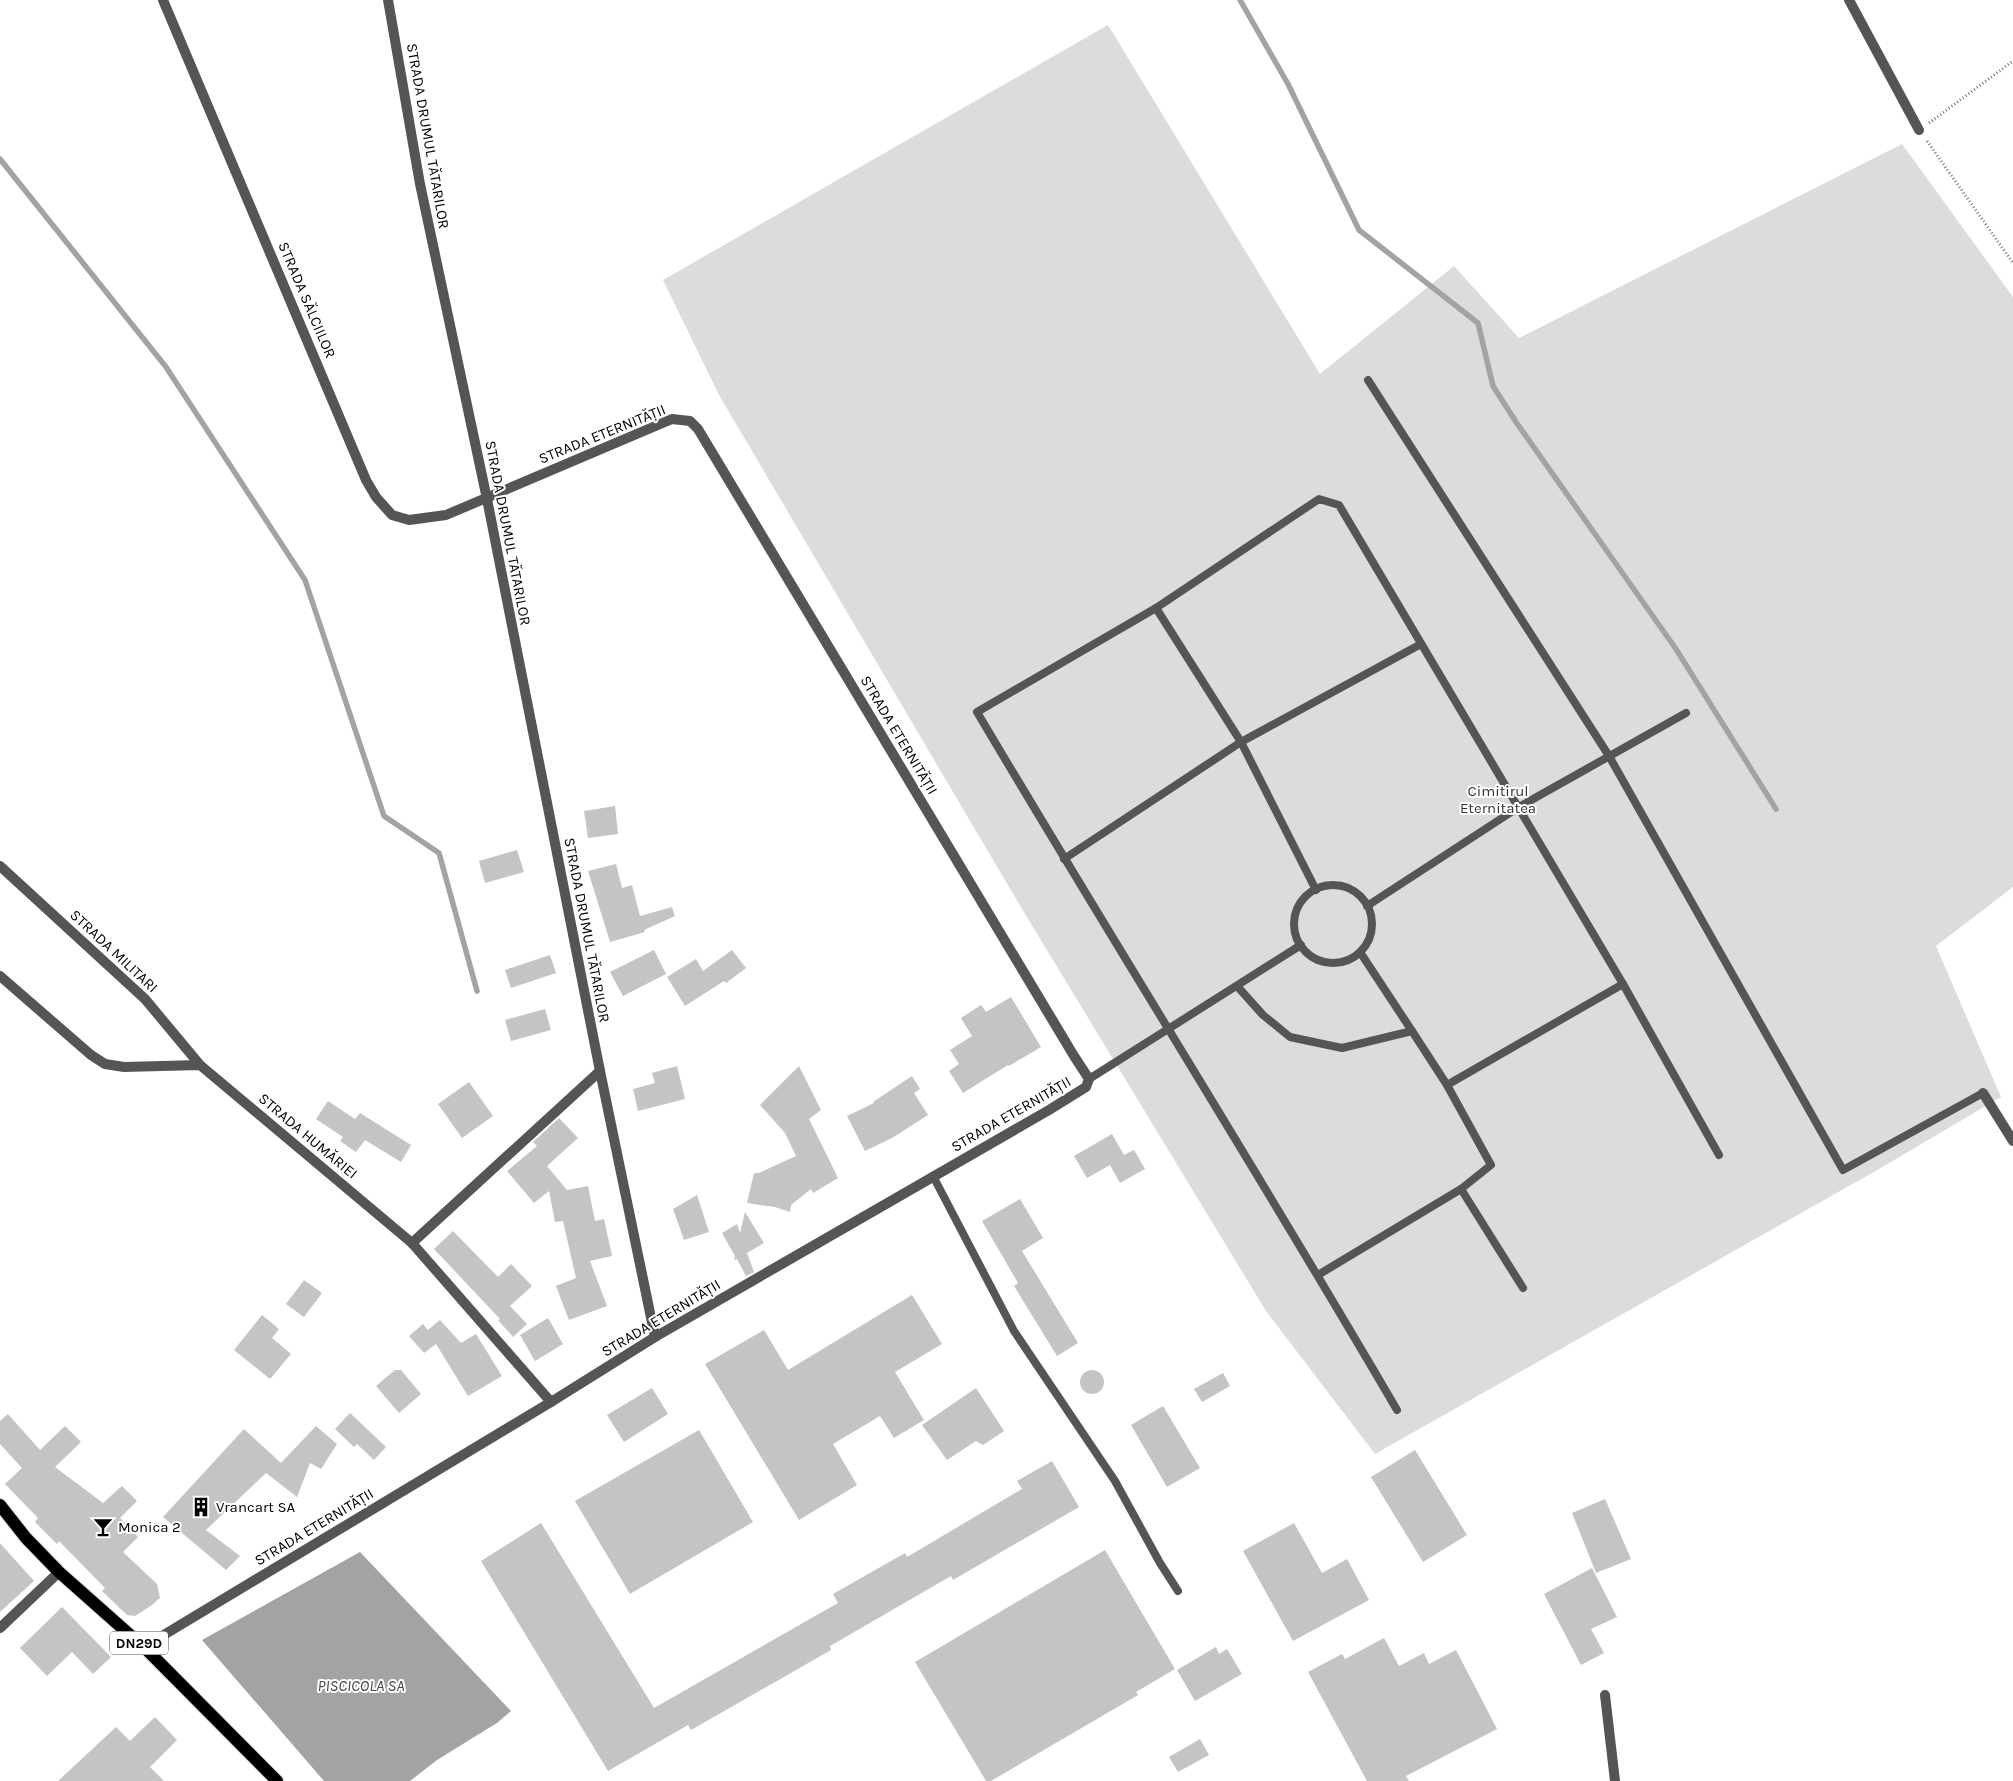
<svg xmlns="http://www.w3.org/2000/svg" width="2013" height="1781" font-family="Karla,sans-serif">
	<style>
		.green { fill: #dcdcdc }
		.water { fill: #a3a3a3 }
		.lines { fill: none; stroke-linecap: round; stroke-linejoin: round }
		.stream { stroke: #a3a3a3; stroke-width: 5.5 }
		.building { fill: #c4c4c4 }
		.primary-casing { stroke: #dbdbdb; stroke-width: 14 }
		.path { stroke: #777; stroke-width: 3; stroke-dasharray: 1 2.5; stroke-linecap: butt }
		.service { stroke: #555; stroke-width: 8 }
		.minor { stroke: #555; stroke-width: 10 }
		.primary { stroke: #000; stroke-width: 12 }
		.labels { text-anchor: middle; stroke-width: 4; stroke-linejoin: round; paint-order: stroke }
		.shield { fill: #fff; stroke: #4c4c4c; stroke-width: 1 }
		.shield-label { font-size: 14px; font-weight: bold; fill: #000 }
		.street-label { font-size: 15px; fill: #000; stroke: #fff }
		.park-label { font-size: 15px; fill: #333; stroke: #fff }
		.poi-label { font-size: 15px; fill: #000; stroke: #fff; text-anchor: start }
		.water-label { font-size: 16px; font-style: italic; fill: #444; stroke: #fff }
	</style>
	<rect width="100%" height="100%" fill="#fff"/>
	<path class="green" d="M1108,25L1320,374L1454,266L1519,338L1902,144L2013,297V887L1936,946L2001,1097L1879,1169L1375,1454L1266,1311L1022,909L719,395L663,280Z"/>
	<path class="water" d="M360,1552L511,1711L497,1723L437,1760L410,1781H324L202,1640Z"/>
	<g class="lines">
		<g class="stream">
			<path d="M1240,0L1288,84L1359,230L1478,323L1493,386L1516,422L1676,649L1776,809"/>
			<path d="M0,159L166,367L305,580L384,816L439,853L477,991"/>
		</g>
	</g>
	<g class="building">
		<path d="M615,806L618,834L588,838L584,811Z"/>
		<path d="M517,850L524,872L485,883L479,861Z"/>
		<path d="M616,864L622,888L632,885L640,916L672,907L675,916L644,930L645,932L610,942L588,871Z"/>
		<path d="M654,950L666,974L623,996L610,972Z"/>
		<path d="M732,950L746,968L726,983L724,981L685,1006L667,977L696,959L703,971Z"/>
		<path d="M550,955L556,973L511,988L505,970Z"/>
		<path d="M1011,997L1041,1047L1009,1066L1008,1065L963,1093L949,1071L959,1064L950,1050L972,1036L961,1018L981,1005L986,1012Z"/>
		<path d="M545,1009L551,1030L511,1041L505,1020Z"/>
		<path d="M677,1066L685,1099L638,1111L633,1089L655,1083L652,1073Z"/>
		<path d="M799,1066L821,1110L809,1119L838,1178L813,1193L811,1189L791,1205L790,1212L775,1207L747,1203L754,1173H759L796,1156L785,1133L760,1105Z"/>
		<path d="M912,1076L920,1089L914,1093L928,1115L892,1138L865,1151L847,1116L874,1103L873,1102Z"/>
		<path d="M469,1082L493,1116L462,1138L438,1104Z"/>
		<path d="M328,1101L355,1119L360,1113L411,1145L401,1162L365,1140L356,1152L340,1141L343,1137L316,1119Z"/>
		<path d="M559,1118L578,1138L547,1166L567,1190L588,1186L595,1221L604,1219L612,1256L590,1261L607,1306L569,1320L556,1286L576,1278L563,1221L555,1222L549,1191L534,1203L507,1171L537,1146L533,1142Z"/>
		<path d="M1112,1134L1124,1155L1134,1150L1145,1169L1120,1183L1110,1165L1087,1178L1074,1156Z"/>
		<path d="M697,1195L709,1232L684,1240L673,1209Z"/>
		<path d="M1020,1199L1043,1238L1022,1251L1078,1343L1057,1356L1014,1286L1018,1283L982,1221Z"/>
		<path d="M745,1212L764,1243L747,1253L754,1272L746,1276L737,1259L734,1260L735,1256L722,1233L737,1224L740,1233Z"/>
		<path d="M453,1231L498,1277L511,1264L532,1286L510,1306L527,1324L513,1337L498,1320L500,1319L434,1249Z"/>
		<path d="M304,1280L322,1293L304,1317L286,1304Z"/>
		<path d="M912,1295L942,1344L895,1372L924,1420L894,1438L880,1416L833,1444L857,1485L799,1520L705,1364L764,1330L788,1370Z"/>
		<path d="M262,1315L279,1329L272,1338L291,1354L270,1379L234,1350Z"/>
		<path d="M548,1318L563,1344L535,1361L520,1335Z"/>
		<path d="M440,1320L461,1343L476,1334L502,1376L468,1396L436,1344L424,1353L409,1336L423,1324L428,1330Z"/>
		<path d="M395,1370H401L421,1394L399,1413L376,1386Z"/>
		<circle cx="1092" cy="1382" r="12"/>
		<path d="M1223,1373L1230,1386L1202,1402L1194,1389Z"/>
		<path d="M652,1388L668,1414L624,1442L607,1415Z"/>
		<path d="M976,1388L1004,1431L983,1445L976,1441L947,1460L922,1425Z"/>
		<path d="M1163,1406L1200,1468L1167,1487L1131,1425Z"/>
		<path d="M350,1413L386,1447L374,1460L357,1444L354,1447L335,1429Z"/>
		<path d="M8,1414L40,1450L65,1426L81,1442L55,1467L103,1503L122,1486L137,1501L120,1518L138,1537L123,1552L157,1584L160,1598L152,1605L135,1616L127,1615L102,1591L105,1588L59,1541L57,1544L35,1522L38,1518L5,1484L22,1468L0,1444V1421Z"/>
		<path d="M316,1426L337,1444L321,1469L310,1463L297,1497L266,1473L206,1530L240,1556L226,1570L163,1517L244,1429L281,1463Z"/>
		<path d="M699,1430L753,1522L630,1594L575,1501Z"/>
		<path d="M1415,1450L1467,1535L1423,1562L1371,1477Z"/>
		<path d="M1052,1461L1079,1507L953,1580L951,1576L830,1646L831,1650L691,1730L688,1725L608,1771L481,1561L541,1523L654,1708L838,1603L833,1594L905,1553L907,1557L1022,1489L1017,1481Z"/>
		<path d="M1605,1499L1631,1559L1596,1573L1572,1513Z"/>
		<path d="M1294,1523L1322,1573L1347,1559L1369,1600L1293,1641L1243,1551Z"/>
		<path d="M0,1543L34,1581L0,1612Z"/>
		<path d="M1105,1550L1175,1669L1136,1692L1138,1695L991,1781H986L915,1662Z"/>
		<path d="M1592,1568L1617,1617L1591,1629L1604,1653L1581,1665L1544,1594Z"/>
		<path d="M62,1607L111,1657L93,1674L72,1652L47,1676L20,1648Z"/>
		<path d="M1384,1638L1399,1666L1424,1653L1429,1664L1456,1650L1497,1729L1406,1776L1409,1781H1367L1308,1672L1342,1654L1345,1659Z"/>
		<path d="M1216,1647L1219,1654L1227,1649L1242,1674L1195,1701L1177,1670Z"/>
		<path d="M155,1717L177,1740L150,1767L164,1781H58L116,1727L130,1741Z"/>
		<path d="M1200,1739L1209,1755L1178,1772L1169,1757Z"/>
	</g>
	<g class="lines">
		<defs>
			<path id="primary" d="M0,1505L26,1538L59,1572L147,1650L277,1781"/>
		</defs>
		<use href="#primary" class="primary-casing"/>
		<g class="path">
			<path d="M1929,123L2013,61"/>
			<path d="M1927,141L2013,263"/>
		</g>
		<g class="service">
			<path d="M1368,380L1609,756L1843,1170L1983,1093"/>
			<path d="M1156,608L1241,742L1316,890"/>
			<path d="M1064,859L1241,742L1421,644"/>
			<circle cx="1333" cy="924" r="39"/>
			<path d="M1367,906L1519,807L1686,713"/>
			<path d="M1237,986L1263,1015L1290,1037L1342,1048L1412,1031L1360,952"/>
			<path d="M1089,1079L1301,945"/>
			<path d="M1447,1085L1623,984"/>
			<path d="M933,1176L1014,1331L1115,1481L1160,1563L1178,1591"/>
			<path d="M1461,1189L1523,1288"/>
			<path d="M1318,1275L1461,1189L1491,1165L1447,1085L1412,1031"/>
			<path d="M1397,1410C1260,1175 1115,945 977,712L1156,608L1319,499L1339,505L1623,984L1719,1155"/>
		</g>
		<g class="minor">
			<path d="M388,0L420,184L487,499L600,1071L655,1337"/>
			<path d="M1849,0L1919,130"/>
			<path d="M0,866L145,999L200,1065"/>
			<path d="M0,976L91,1055L105,1064L124,1067L200,1065L412,1243L551,1402"/>
			<path d="M1983,1093L2013,1141"/>
			<path d="M412,1243L600,1071"/>
			<path d="M0,1628L59,1572"/>
			<path d="M147,1650L162,1636L551,1402L655,1337L1049,1110L1086,1087L1089,1079L1074,1056L698,429L690,421L672,419L446,515L409,520L392,515L376,497L366,480L163,0"/>
			<path d="M1605,1695L1615,1781"/>
		</g>
		<use href="#primary" class="primary"/>
	</g>
	<defs>
		<symbol id="building-bare" viewBox="-9 -9 18 18"><path d="M-4-6H4V6H1V3H-1V6H-4ZM-2.5-4.3h1.7v1.8h-1.7ZM.8-4.3h1.7v1.8H.8ZM-2.5-1h1.7V.8h-1.7ZM.8-1h1.7V.8H.8Z" fill="#000" stroke="#fff" stroke-width="2.5" paint-order="stroke"/></symbol>
		<symbol id="bar-bare" viewBox="-9 -9 18 18"><path d="M-6-5H6L.8 .8V4.5H3.5V6h-7V4.5H-.8V.8Z" fill="#000" stroke="#fff" stroke-width="2.5" paint-order="stroke"/></symbol>
	</defs>
	<g fill-rule="evenodd">
		<use href="#building-bare" x="187" y="1493" width="28" height="28"/>
		<use href="#bar-bare" x="89" y="1513" width="28" height="28"/>
	</g>
	<g class="labels">
		<rect class="shield" x="110" y="1631.5" width="58" height="23" rx="4"/>
		<g class="shield-label">
			<text x="139" y="1648">DN29D</text>
		</g>
		<g class="street-label">
			<text transform="translate(428 136) rotate(80)" y="5">STRADA DRUMUL TĂTARILOR</text>
			<text transform="translate(307 300) rotate(67)" y="5">STRADA SĂLCIILOR</text>
			<text transform="translate(602 434) rotate(-22)" y="5">STRADA ETERNITĂȚII</text>
			<text transform="translate(508 533) rotate(79)" y="5">STRADA DRUMUL TĂTARILOR</text>
			<text transform="translate(899 735) rotate(59)" y="5">STRADA ETERNITĂȚII</text>
			<text transform="translate(587 930) rotate(79)" y="5">STRADA DRUMUL TĂTARILOR</text>
			<text transform="translate(114 951) rotate(43)" y="5">STRADA MILITARI</text>
			<text transform="translate(1011 1114) rotate(-30)" y="5">STRADA ETERNITĂȚII</text>
			<text transform="translate(308 1136) rotate(40)" y="5">STRADA HUMĂRIEI</text>
			<text transform="translate(661 1318) rotate(-31)" y="5">STRADA ETERNITĂȚII</text>
			<text transform="translate(314 1527) rotate(-31)" y="5">STRADA ETERNITĂȚII</text>
		</g>
		<g class="park-label">
			<text x="1498" y="796">Cimitirul<tspan x="1498" dy="17">Eternitatea</tspan></text>
		</g>
		<g class="poi-label">
			<text x="216" y="1512">Vrancart SA</text>
			<text x="118" y="1532">Monica 2</text>
		</g>
		<g class="water-label">
			<text x="361" y="1691">PISCICOLA SA</text>
		</g>
	</g>
</svg>
